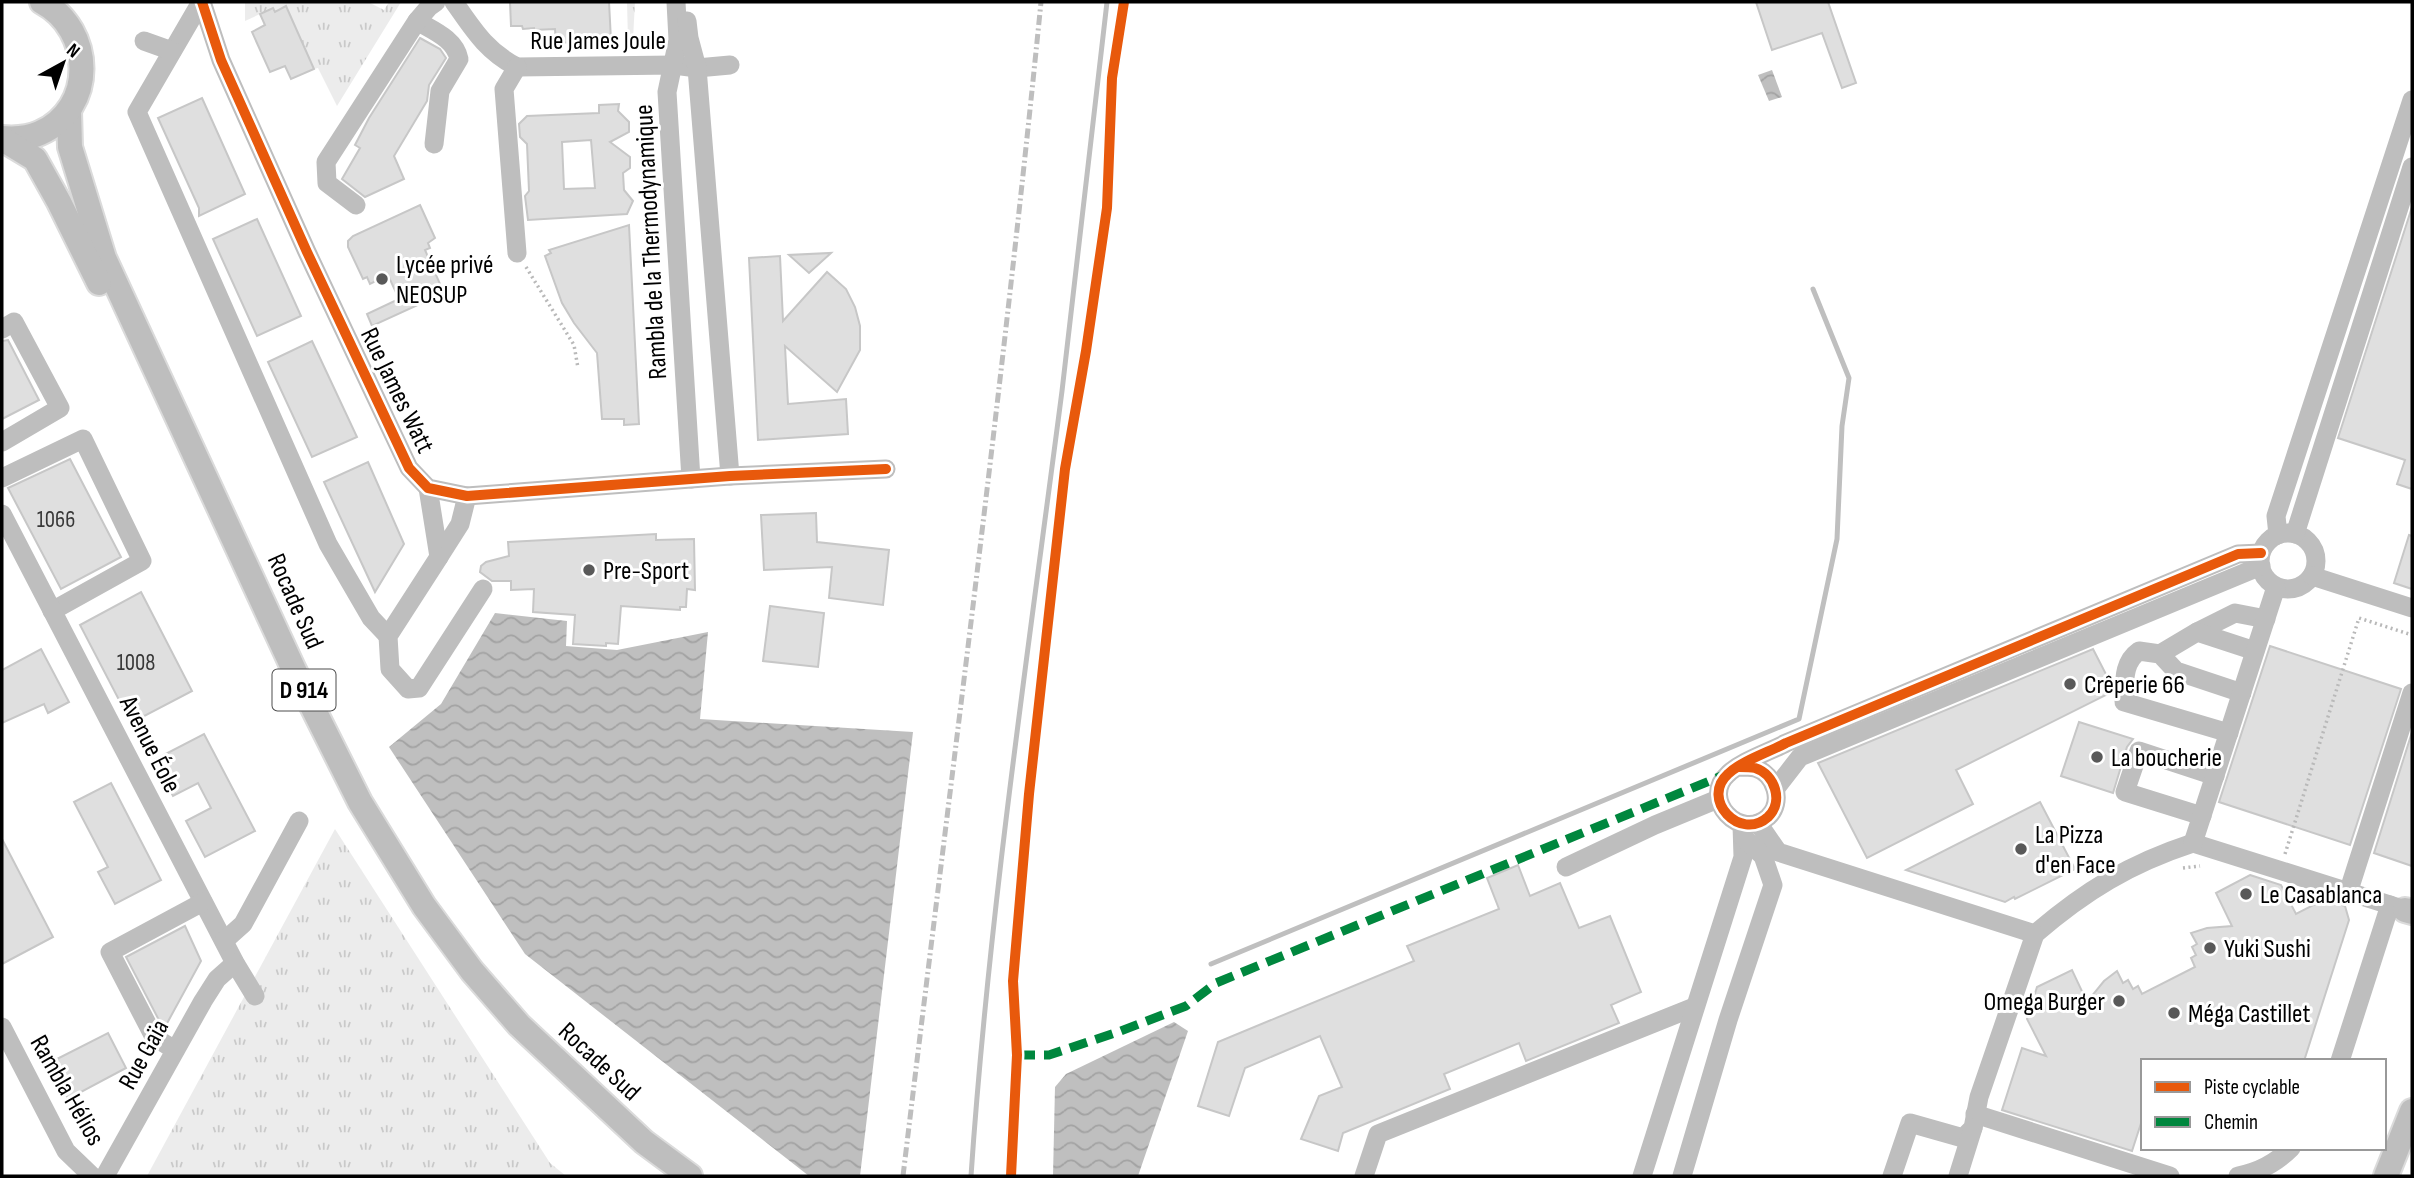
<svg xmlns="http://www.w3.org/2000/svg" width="2414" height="1178" font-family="'Sofia Sans Condensed',sans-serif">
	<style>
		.grass { fill: url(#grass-tufts) }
		.water { fill: url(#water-waves) }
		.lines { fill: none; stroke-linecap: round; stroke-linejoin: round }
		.stream { stroke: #bfbfbf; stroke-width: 5 }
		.building { fill: #dfdfdf; stroke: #c7c7c7; stroke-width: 2; fill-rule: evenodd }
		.major-casing { stroke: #dbdbdb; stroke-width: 28 }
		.path { stroke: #b9b9b9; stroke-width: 3.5; stroke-dasharray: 2 3.5; stroke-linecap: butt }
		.minor { stroke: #bebebe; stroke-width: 19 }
		.major { stroke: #bebebe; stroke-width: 24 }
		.rail { stroke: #bebebe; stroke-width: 5; stroke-dasharray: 10 3.5 2 3.5; stroke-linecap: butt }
		.quiet { stroke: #00873e; stroke-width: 9; stroke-dasharray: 18 9; stroke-linecap: butt }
		.cycleway-casing { stroke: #fff; stroke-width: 15 }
		.cycleway { stroke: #e8590c; stroke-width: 10 }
		.poi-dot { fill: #595959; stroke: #fff; stroke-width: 2.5 }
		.labels { text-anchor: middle; stroke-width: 6; stroke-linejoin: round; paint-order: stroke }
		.number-label { font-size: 23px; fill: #383838 }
		.shield { fill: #fff; stroke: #4c4c4c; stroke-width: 2 }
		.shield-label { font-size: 24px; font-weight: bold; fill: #000 }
		.street-label { font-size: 26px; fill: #000; stroke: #fff }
		.poi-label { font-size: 26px; fill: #000; stroke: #fff; text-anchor: start }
	</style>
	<defs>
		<pattern id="grass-tufts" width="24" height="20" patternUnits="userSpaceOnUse" patternTransform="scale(1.75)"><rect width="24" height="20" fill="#ececec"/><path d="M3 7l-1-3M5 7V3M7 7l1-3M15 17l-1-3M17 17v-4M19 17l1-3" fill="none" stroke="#c9c9c9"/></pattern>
		<pattern id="water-waves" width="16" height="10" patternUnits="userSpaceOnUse" patternTransform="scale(1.75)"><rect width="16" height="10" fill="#bfbfbf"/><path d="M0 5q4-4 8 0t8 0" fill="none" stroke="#a2a2a2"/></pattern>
	</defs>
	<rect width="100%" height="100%" fill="#fff"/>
	<g class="grass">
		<path d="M245,2H368L384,10L389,2H401L337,106L318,68L314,69L286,7L275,12L273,8L245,21Z"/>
		<path d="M627,2H635L633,39L628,40Z"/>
		<path d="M335,829L550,1163L566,1176H147Z"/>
	</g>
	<g class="water">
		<path d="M1772,70L1782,97L1769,101L1758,75Z"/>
		<path d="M495,613L567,621L566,646L617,650L708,632L700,719L913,732L860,1176H809L525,954L389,747L441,704Z"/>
		<path d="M1174,1022L1188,1031L1138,1176H1053L1055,1087L1066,1074Z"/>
	</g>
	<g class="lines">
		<g class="stream">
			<path d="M1211,964L1799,719L1837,539L1842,426L1849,378L1813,289"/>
			<path d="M971,1176C989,913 1028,653 1062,391C1078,262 1092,132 1107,2"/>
		</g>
	</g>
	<g class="building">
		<path d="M510,2H609L611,40L556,43L555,29L534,30V28L523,29L522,26H511Z"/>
		<path d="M1756,2H1828L1856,83L1842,88L1822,33L1772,50Z"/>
		<path d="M286,6L314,69L291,79L285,66L270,72L252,32L265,25L260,14L273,8L275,12Z"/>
		<path d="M420,38L440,49L446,58L429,85L427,101L394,156L404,179L365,197L342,179L360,148L355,145L369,118Z"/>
		<path d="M202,98L245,194L199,216V208L158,118Z"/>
		<path d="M619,104L618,111L629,122V132L610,142L630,157V168L623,173L624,190L633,201L627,214L528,220L525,196L529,191L527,144L520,137L519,124L527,116L599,113V105ZM591,140L595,188L564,189L562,142Z"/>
		<path d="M420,205L435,238L428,243L430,248L425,250L444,293L372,326L367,314L399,299L388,275L370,284L367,277L363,279L348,247V241L353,236Z"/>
		<path d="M2412,207V489L2397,484L2405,460L2338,438Z"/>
		<path d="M257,219L301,316L257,336L213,239Z"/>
		<path d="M629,225L639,424L624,425V419H602L597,353L574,323L562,303L545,256L551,253L549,250Z"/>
		<path d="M831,253L809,273L789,255Z"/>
		<path d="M780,256L783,321L827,272L846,289L855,307L860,326V350L837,392L785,346L788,404L846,399L848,434L758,440L749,258Z"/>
		<path d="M8,340L39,400L2,419V341Z"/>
		<path d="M312,341L357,437L312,457L268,362Z"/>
		<path d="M70,459L121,557L61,589L8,488Z"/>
		<path d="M368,462L404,544L375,592L324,482Z"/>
		<path d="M816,513L817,542L889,550L883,605L829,598L832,567L764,570L761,515Z"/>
		<path d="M656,534V540L694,539L695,590L687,589L686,607H680V610L621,606L618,644L606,643V646L573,644L575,615L533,612L534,589L511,590V581H492L480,572L481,566L486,562L509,556L508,542Z"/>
		<path d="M2409,535L2412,536V589L2394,583Z"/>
		<path d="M141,592L192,691L131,723L80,625Z"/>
		<path d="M770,606L824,613L818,667L763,661Z"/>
		<path d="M2270,646L2401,689L2350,845L2219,802Z"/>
		<path d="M41,649L69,702L48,713L44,704L2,723V670Z"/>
		<path d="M2093,649L2112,686V692L1956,770L1973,804L1867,858L1818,763Z"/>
		<path d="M2079,722L2133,739L2127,747L2113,793L2061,776Z"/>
		<path d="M2412,732V866L2374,853Z"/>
		<path d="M204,734L255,831L205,857L186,821L211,808L198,783L173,796L154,760Z"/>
		<path d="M111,783L161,880L115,904L98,872L108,867L74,802Z"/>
		<path d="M2040,802L2075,869L2015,899L2014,897L2005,902L1906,870Z"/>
		<path d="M2,839L53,937L2,964Z"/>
		<path d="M1518,865L1530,896L1560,883L1579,928L1610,916L1641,992L1611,1005L1619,1023L1526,1061L1519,1043L1444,1074L1450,1089L1343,1133L1338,1151L1301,1139L1319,1096L1342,1087L1320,1036L1245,1068L1229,1116L1198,1106L1218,1042L1414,961L1407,946L1499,909L1487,878Z"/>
		<path d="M2250,875L2281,885L2296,914L2325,899L2345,906L2349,920L2304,1061H2143V1117L2132,1151L2002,1110L2022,1048L2046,1056L2027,1019L2037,987L2072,970L2087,1002L2104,981L2117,971L2123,983L2128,980L2133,989L2138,986L2142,994L2195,967L2191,958L2196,955L2192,947L2197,944L2191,933L2207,928L2232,926L2216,893Z"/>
		<path d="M185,926L201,961L165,1027L161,1024L126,957Z"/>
		<path d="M108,1033L126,1068L68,1099L61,1085L64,1083L53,1061Z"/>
	</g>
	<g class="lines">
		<defs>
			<g id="major">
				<path d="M69,111L70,147L104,258L294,670L360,802L424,906L472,971L519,1025L644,1142L690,1176"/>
				<path d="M2,138C15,139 27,139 40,133C96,108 94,30 42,2"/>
				<path d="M2,139L35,159L59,202L99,283"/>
				<path d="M2405,910L2412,912"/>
				<path d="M2386,1176L2412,1111"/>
			</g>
		</defs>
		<use href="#major" class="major-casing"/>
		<g class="path">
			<path d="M526,267L574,345L578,368"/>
			<path d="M2285,854L2359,618L2412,635"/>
			<path d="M2183,868L2200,866"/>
		</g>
		<g class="minor">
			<path d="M201,2L137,112L328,544L371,618L388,636"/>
			<path d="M202,2L221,60L307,252L409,468L428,488L467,496L730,476L886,469"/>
			<path d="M454,2C473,29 486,51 517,67L674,65L697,68L730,65"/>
			<path d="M676,2L678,40L667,92L691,479"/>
			<path d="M417,21C434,31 455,39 459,59L440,91L434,144"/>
			<path d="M687,21L689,38L697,68L730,476"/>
			<path d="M144,41L172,51"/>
			<path d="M517,67L504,89L517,253"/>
			<path d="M356,205L327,183L326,162L417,21L429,7L436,2"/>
			<path d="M2,329L14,322L60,408L2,442"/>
			<path d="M2,478L83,439L142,561L52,611"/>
			<path d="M428,488L439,557L460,524L467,496"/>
			<path d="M2,514L235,963L255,996"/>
			<circle cx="2288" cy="561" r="28"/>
			<path d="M2295,534L2412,167"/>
			<path d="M2278,535L2276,516L2412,100"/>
			<path d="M439,557L388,636L390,669L408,689L419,688L483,589"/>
			<path d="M2312,576L2412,608"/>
			<path d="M2197,632L2235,613L2266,619"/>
			<path d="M2160,654L2197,632L2255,651"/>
			<path d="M2229,733L2124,702C2125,683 2122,663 2139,651L2160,654L2176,671L2242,693"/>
			<path d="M1739,767C1744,767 1751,767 1755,768C1775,774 1784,802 1768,817C1740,842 1700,799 1728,774C1741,761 1769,752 1786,743L2238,554L2261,553"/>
			<path d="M1776,788L1800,757L2261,566"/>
			<path d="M2202,816L2125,792L2139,751L2215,776"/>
			<path d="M1758,823L1778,852L2035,934C2085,891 2129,864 2193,843L2390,905L2405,910L2412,908"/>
			<path d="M2193,843L2276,587"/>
			<path d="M1566,867L1655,825L1718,799"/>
			<path d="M2348,893L2412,693"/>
			<path d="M224,941L243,924L299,821"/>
			<path d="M2,1027L66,1151L92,1176"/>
			<path d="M175,1050L154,1037L110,952L203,902"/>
			<path d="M2340,1061L2390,905"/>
			<path d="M1975,1114L2170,1176"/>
			<path d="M105,1176L203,1001L217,979L235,963"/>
			<path d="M1364,1176L1378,1134L1694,1007"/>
			<path d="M1642,1176L1743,857L1742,825"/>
			<path d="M1682,1176L1728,1020L1773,885L1763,856L1743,837"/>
			<path d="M1892,1176L1910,1123L1963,1138L1973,1128L1979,1097L2035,934"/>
			<path d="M1958,1176L1973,1128"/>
			<path d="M2238,1176C2259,1172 2276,1163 2291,1148"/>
		</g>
		<use href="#major" class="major"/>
		<path class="rail" d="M903,1176C950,785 1002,394 1041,2"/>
		<path class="quiet" d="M1017,1055H1049L1118,1032L1186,1006L1216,983L1724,775"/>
		<defs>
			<g id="cycleway">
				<path d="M202,2L221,60L307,252L409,468L428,488L467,496L730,476L886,469"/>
				<path d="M1739,767C1744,767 1751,767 1755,768C1775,774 1784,802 1768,817C1740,842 1700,799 1728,774C1741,761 1769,752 1786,743L2238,554L2261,553"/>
				<path d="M1011,1176L1017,1055L1013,981L1029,794L1065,469L1086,351L1107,208L1112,78L1124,2"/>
			</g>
		</defs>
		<use href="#cycleway" class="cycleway-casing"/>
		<use href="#cycleway" class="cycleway"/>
	</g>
	<g class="poi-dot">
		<circle cx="382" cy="279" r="7"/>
		<circle cx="589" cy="570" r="7"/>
		<circle cx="2070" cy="684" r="7"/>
		<circle cx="2097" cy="757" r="7"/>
		<circle cx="2021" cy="849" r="7"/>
		<circle cx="2246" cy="894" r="7"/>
		<circle cx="2210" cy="948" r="7"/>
		<circle cx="2119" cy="1001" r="7"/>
		<circle cx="2174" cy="1013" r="7"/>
	</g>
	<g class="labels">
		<g class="number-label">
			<text x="56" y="527">1066</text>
			<text x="136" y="670">1008</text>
		</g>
		<rect class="shield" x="272.5" y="669.5" width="63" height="41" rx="5"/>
		<g class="shield-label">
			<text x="304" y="698">D 914</text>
		</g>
		<g class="street-label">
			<text x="598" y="49">Rue James Joule</text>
			<text transform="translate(650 242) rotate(-93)" y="9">Rambla de la Thermodynamique</text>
			<text transform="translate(398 390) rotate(64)" y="9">Rue James Watt</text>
			<text transform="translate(296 601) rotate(66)" y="9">Rocade Sud</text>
			<text transform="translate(151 744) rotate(63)" y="9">Avenue Éole</text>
			<text transform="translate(143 1054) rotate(-61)" y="9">Rue Gaïa</text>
			<text transform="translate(600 1061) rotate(43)" y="9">Rocade Sud</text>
			<text transform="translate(68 1090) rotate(60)" y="9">Rambla Hélios</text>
		</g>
		<g class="poi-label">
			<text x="396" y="273">Lycée privé<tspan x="396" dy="30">NEOSUP</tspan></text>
			<text x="603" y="579">Pre-Sport</text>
			<text x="2084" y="693">Crêperie 66</text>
			<text x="2111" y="766">La boucherie</text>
			<text x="2035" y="843">La Pizza<tspan x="2035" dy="30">d'en Face</tspan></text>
			<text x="2260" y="903">Le Casablanca</text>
			<text x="2224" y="957">Yuki Sushi</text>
			<text x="2105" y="1010" text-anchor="end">Omega Burger</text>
			<text x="2188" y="1022">Méga Castillet</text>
		</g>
	</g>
	<rect width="2414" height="1178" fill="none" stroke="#000000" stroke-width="7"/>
	<rect x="2141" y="1059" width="245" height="91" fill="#ffffff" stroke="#999999" stroke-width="2"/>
	<rect x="2155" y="1082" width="35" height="10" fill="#e8590c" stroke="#999999" stroke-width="2"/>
	<text x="2204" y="1094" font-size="21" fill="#000000">Piste cyclable</text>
	<rect x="2155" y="1117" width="35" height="10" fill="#00873e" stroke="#999999" stroke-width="2"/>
	<text x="2204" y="1129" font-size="21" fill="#000000">Chemin</text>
	<g transform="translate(63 63) rotate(40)" stroke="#ffffff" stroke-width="5" paint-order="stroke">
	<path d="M0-5L12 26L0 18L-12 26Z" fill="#000000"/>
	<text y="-10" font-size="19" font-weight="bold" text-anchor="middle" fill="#000000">N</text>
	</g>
</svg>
